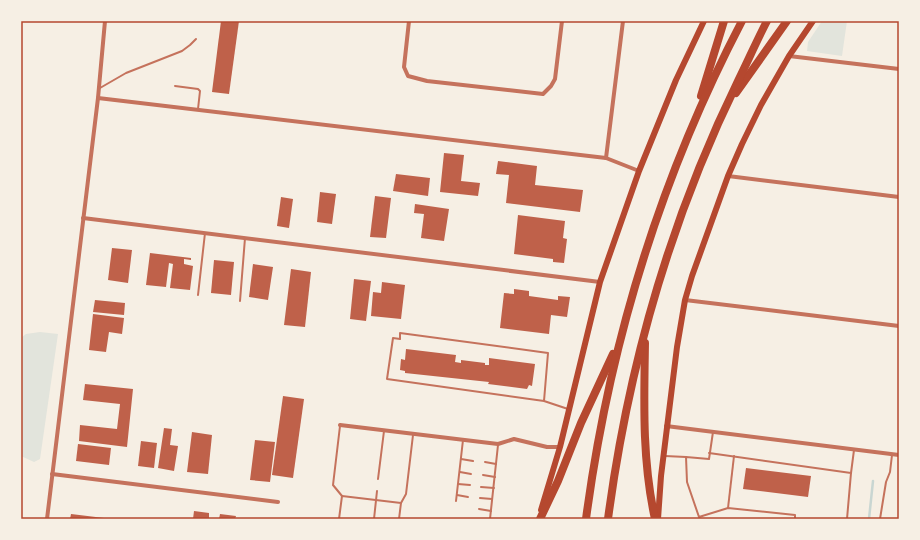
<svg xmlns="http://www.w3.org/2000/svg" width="920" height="540" font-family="'IBM Plex Serif',serif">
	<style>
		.green { fill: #e2e4dc }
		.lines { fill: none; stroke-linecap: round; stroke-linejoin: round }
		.stream { stroke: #c9d6d2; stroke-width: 2.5 }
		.building { fill: #bf614a }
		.service { stroke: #c5725c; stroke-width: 2 }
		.minor { stroke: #c5725c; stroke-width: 4 }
		.secondary { stroke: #b5482f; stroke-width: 6 }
		.motorway { stroke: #b5482f; stroke-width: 8 }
		.neatline { fill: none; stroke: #b5482f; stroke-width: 1.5 }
	</style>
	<rect width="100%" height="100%" fill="#f6efe4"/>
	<g class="green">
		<path d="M822,21H847L842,56L807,51L808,42Z"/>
		<path d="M40,332L58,334L40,459L34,462L21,456V338L26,334Z"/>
	</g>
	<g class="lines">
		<path class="stream" d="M869,519L873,481"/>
	</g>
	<g class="building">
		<path d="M221,21H239L229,94L212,92Z"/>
		<path d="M444,153L464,155L461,181L480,183L478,196L440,192Z"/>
		<path d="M498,161L537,166L535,185L583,190L580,212L506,203L509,175L496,174Z"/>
		<path d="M396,174L430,178L428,196L393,191Z"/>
		<path d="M320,192L336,194L332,224L317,222Z"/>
		<path d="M375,196L391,198L386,238L370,237Z"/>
		<path d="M281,197L293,199L289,228L277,226Z"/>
		<path d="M415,204L449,209L444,241L421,238L424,214L414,213Z"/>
		<path d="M518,215L565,221L563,238L567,239L564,263L553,262V259L514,254Z"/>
		<path d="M112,248L132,250L128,283L108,280Z"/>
		<path d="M150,253L191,258V260L184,259V264L193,266L190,290L170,288L173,264L169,263L166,287L146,285Z"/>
		<path d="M214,260L234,262L231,295L211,293Z"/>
		<path d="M253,264L273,267L268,300L249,297Z"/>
		<path d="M291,269L311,272L305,327L284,325Z"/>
		<path d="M354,279L371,281L366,321L350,319Z"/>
		<path d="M382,282L405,285L401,319L371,316L373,292L381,293Z"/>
		<path d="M514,289L529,291V296L558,300V296L570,297L567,317L551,315L549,334L500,328L504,293L514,294Z"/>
		<path d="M95,300L125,303L124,315L93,312Z"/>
		<path d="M93,314L124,318L122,334L109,332L106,352L89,350Z"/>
		<path d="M406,349L456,355L455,362L461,363V360L485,363V365H489V358L535,364L532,386L529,385L527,389L488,384L489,382L405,373V371L400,370L401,359L405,360Z"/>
		<path d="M85,384L133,389L127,447L79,441L80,425L117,429L120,404L83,400Z"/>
		<path d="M283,396L304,399L293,478L272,475Z"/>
		<path d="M164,428L172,429L170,445L178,446L174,471L158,468Z"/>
		<path d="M192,432L212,435L208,474L187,472Z"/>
		<path d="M255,440L275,442L270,482L250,480Z"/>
		<path d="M141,441L157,443L154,468L138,466Z"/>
		<path d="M78,444L111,448L109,465L76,461Z"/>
		<path d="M746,468L811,476L808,497L743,489Z"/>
		<path d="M194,511L209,513V519H193Z"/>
		<path d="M71,514L104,518V519H70Z"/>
		<path d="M220,514L236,516L235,519H219Z"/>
	</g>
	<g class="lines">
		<g class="service">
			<path d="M175,86L198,89L200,91L198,109"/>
			<path d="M100,88L126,73L182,51L190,45L196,39"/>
			<path d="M198,295L205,233"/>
			<path d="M240,301L245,238"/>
			<path d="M544,401L387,379L393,338L400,339V333L548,353L544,401L568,409"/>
			<path d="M340,426L333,485L342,496"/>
			<path d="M713,432L709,459L686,457L687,482L699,517L728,508L795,515V519"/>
			<path d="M709,453L851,473L847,519"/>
			<path d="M665,456L686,457"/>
			<path d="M461,459L473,461"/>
			<path d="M485,462L496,464"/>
			<path d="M460,472L471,474"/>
			<path d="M851,473L854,450"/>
			<path d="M483,475L495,477"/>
			<path d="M378,479L384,431"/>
			<path d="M458,484L470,485"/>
			<path d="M481,487L494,488"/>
			<path d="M457,495L468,497"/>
			<path d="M480,498L492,499"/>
			<path d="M456,501L463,440"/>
			<path d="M401,503L406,494L413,435"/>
			<path d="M728,508L734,456"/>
			<path d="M479,509L491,511"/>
			<path d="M339,519L342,496L401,503L399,519"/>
			<path d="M374,519L377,491"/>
			<path d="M490,519L498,445"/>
			<path d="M880,519L886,482L890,472L892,455"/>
		</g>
		<g class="minor">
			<path d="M409,21L404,67L408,76L427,81L543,94L551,86L555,79L562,21"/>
			<path d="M789,56L899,69"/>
			<path d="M98,98L606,158L639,171"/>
			<path d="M606,158L623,21"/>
			<path d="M728,176L899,197"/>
			<path d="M83,218L600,282"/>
			<path d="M685,300L899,326"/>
			<path d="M340,425L498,444L514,439L547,447H560"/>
			<path d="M666,426L899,455"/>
			<path d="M52,474L278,502"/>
			<path d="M47,519L98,98L105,21"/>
		</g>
		<g class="secondary">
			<path d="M541,510L560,447L600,282L639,171L676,80L704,21"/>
			<path d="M658,519L661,476L677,347L685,300L692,276L728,176L742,144L761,105L789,56L813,21"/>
		</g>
		<g class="motorway">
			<path d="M736,93L787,21"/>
			<path d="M701,96L724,21"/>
			<path d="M645,343C644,402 642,460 655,519"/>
			<path d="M540,519L558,481L581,423L613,354"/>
			<path d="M586,519C609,346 661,176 742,21"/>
			<path d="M608,519C628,368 671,218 738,81C748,61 757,40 767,21"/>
		</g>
	</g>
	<rect width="920" height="540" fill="none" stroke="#f6efe4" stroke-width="44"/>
	<rect x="22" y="22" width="876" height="496" class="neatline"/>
</svg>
